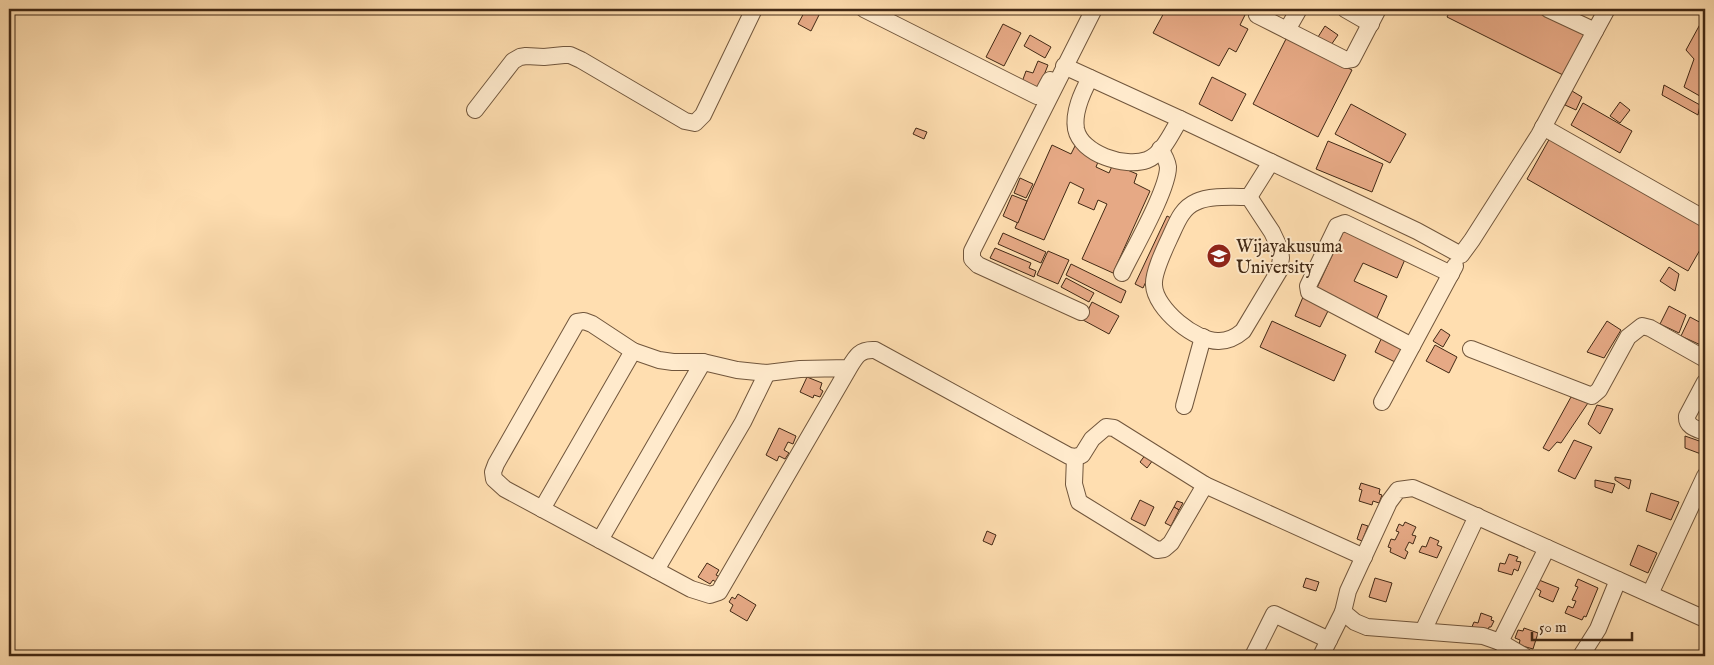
<svg xmlns="http://www.w3.org/2000/svg" width="1714" height="665" font-family="'IM FELL English',serif">
	<style>
		.building { fill: #e6a985; stroke: #422915 }
		.lines { fill: none; stroke-linecap: round; stroke-linejoin: round }
		.minor-casing { stroke: #71563c; stroke-width: 18 }
		.minor { stroke: #ffeacc; stroke-width: 16 }
		.labels { text-anchor: middle; stroke-width: 4; stroke-linejoin: round; paint-order: stroke }
		.poi-label { font-size: 18px; fill: #422915; stroke: #ffeacc; text-anchor: start }
	</style>
	<rect width="100%" height="100%" fill="#ffdeb0"/>
	<filter id="stains"><feTurbulence type="fractalNoise" baseFrequency=".004" numOctaves="4"/><feColorMatrix values="0 0 0 0 .2 0 0 0 0 .09 0 0 0 0 .02 0 0 0 .5 -.17"/></filter>
	<radialGradient id="worn" r=".72"><stop offset=".6" stop-color="#630" stop-opacity="0"/><stop offset="1" stop-color="#630" stop-opacity=".3"/></radialGradient>
	<g class="building">
		<path d="M806,9H822L811,31L798,24Z"/>
		<path d="M1166,9H1248L1240,25L1248,29L1236,52L1229,48L1219,66L1153,33Z"/>
		<path d="M1451,9H1532L1585,35L1565,76L1447,17Z"/>
		<path d="M1704,17H1705V99L1684,87L1694,59L1686,50Z"/>
		<path d="M1003,24L1021,33L1004,66L986,57Z"/>
		<path d="M1325,26L1338,35L1331,45L1318,37Z"/>
		<path d="M1030,35L1051,47L1045,58L1024,46Z"/>
		<path d="M1287,37L1352,70L1318,137L1253,104Z"/>
		<path d="M1038,61L1048,65L1039,88L1022,82L1026,71L1033,73Z"/>
		<path d="M1212,77L1246,94L1232,121L1199,104Z"/>
		<path d="M1664,85L1700,105L1698,115L1662,95Z"/>
		<path d="M1572,91L1582,97L1576,110L1565,105Z"/>
		<path d="M1620,102L1630,110L1620,123L1610,116Z"/>
		<path d="M1583,103L1632,131L1620,153L1571,125Z"/>
		<path d="M1351,104L1406,134L1390,163L1335,134Z"/>
		<path d="M916,128L927,132L924,139L913,134Z"/>
		<path d="M1551,136L1705,223V241L1688,271L1527,179Z"/>
		<path d="M1328,141L1383,164L1372,192L1316,169Z"/>
		<path d="M1052,145L1071,154L1075,146L1100,157L1096,167L1109,173L1113,164L1137,174L1134,183L1150,191L1113,273L1082,259L1107,204L1098,200L1094,210L1078,203L1084,189L1070,182L1044,240L1015,228Z"/>
		<path d="M1020,178L1033,184L1026,198L1014,193Z"/>
		<path d="M1012,195L1027,201L1018,223L1003,216Z"/>
		<path d="M1167,216L1175,220L1143,288L1135,284Z"/>
		<path d="M1345,228L1406,257L1397,278L1363,263L1354,281L1387,296L1377,318L1316,290Z"/>
		<path d="M1003,233L1046,252L1041,263L998,244Z"/>
		<path d="M995,248L1031,263L1029,268L1036,271L1034,277L990,258Z"/>
		<path d="M1048,251L1069,260L1058,284L1037,275Z"/>
		<path d="M1071,264L1126,291L1121,303L1066,275Z"/>
		<path d="M1669,267L1679,274L1675,291L1660,281Z"/>
		<path d="M1066,278L1094,293L1089,302L1061,287Z"/>
		<path d="M1303,297L1329,309L1320,327L1295,316Z"/>
		<path d="M1092,302L1119,316L1109,334L1083,320Z"/>
		<path d="M1669,306L1686,315L1679,333L1660,324Z"/>
		<path d="M1690,317L1705,325V347L1681,336Z"/>
		<path d="M1272,321L1346,355L1334,381L1260,347Z"/>
		<path d="M1607,321L1621,330L1604,358L1587,352Z"/>
		<path d="M1441,329L1450,335L1443,347L1433,341Z"/>
		<path d="M1384,333L1404,343L1395,362L1375,352Z"/>
		<path d="M1435,345L1457,357L1449,373L1426,361Z"/>
		<path d="M807,377L822,383L820,389L823,391L820,397L814,395L813,398L800,392Z"/>
		<path d="M1571,397L1588,403L1561,443L1557,442L1549,451L1543,448Z"/>
		<path d="M1597,405L1613,409L1600,434L1588,424Z"/>
		<path d="M779,428L796,436L793,444L788,442L784,450L789,453L785,459L779,456L777,461L766,455Z"/>
		<path d="M1685,436L1705,443L1701,454L1685,448Z"/>
		<path d="M1574,440L1592,447L1575,479L1558,471Z"/>
		<path d="M1146,454L1153,460L1147,468L1140,462Z"/>
		<path d="M1615,477L1631,480L1629,489L1615,480Z"/>
		<path d="M1595,480L1615,484L1612,493L1595,487Z"/>
		<path d="M1361,483L1380,489L1379,494L1382,495L1379,503L1373,501L1372,505L1359,501L1362,490L1359,489Z"/>
		<path d="M1651,493L1679,502L1671,520L1646,511Z"/>
		<path d="M1140,500L1154,507L1145,526L1131,519Z"/>
		<path d="M1177,501L1183,503L1179,510L1174,507Z"/>
		<path d="M1174,507L1179,510L1171,526L1165,523Z"/>
		<path d="M1405,522L1416,527L1412,535L1416,536L1413,544L1409,542L1405,550L1408,552L1405,559L1390,552L1391,548L1388,547L1391,539L1395,540L1399,532L1396,531L1399,524L1403,526Z"/>
		<path d="M1362,524L1368,526L1362,541L1357,539Z"/>
		<path d="M987,531L996,535L992,545L983,541Z"/>
		<path d="M1430,537L1439,541L1437,545L1442,547L1437,558L1419,552L1422,546L1426,547Z"/>
		<path d="M1638,545L1657,553L1648,573L1630,565Z"/>
		<path d="M1509,554L1518,557L1516,561L1521,562L1518,571L1514,569L1512,575L1498,571L1500,563L1505,564Z"/>
		<path d="M707,563L719,570L716,575L720,577L717,583L713,580L710,584L698,577Z"/>
		<path d="M1306,578L1319,582L1316,591L1303,587Z"/>
		<path d="M1375,578L1392,583L1386,602L1369,597Z"/>
		<path d="M1578,579L1598,588L1586,617L1584,616L1582,620L1565,613L1568,606L1573,608L1576,601L1572,600L1578,587L1575,586Z"/>
		<path d="M1539,580L1559,588L1553,602L1539,596L1541,591L1536,588Z"/>
		<path d="M738,594L756,605L747,621L730,611L733,605L729,602L732,597L735,599Z"/>
		<path d="M1481,613L1492,617L1491,620L1494,621L1491,627H1489L1487,634L1471,629L1474,622L1478,623Z"/>
		<path d="M1524,628L1538,633L1533,649L1519,645L1520,640L1515,638L1518,630L1523,631Z"/>
	</g>
	<g class="lines">
		<defs>
			<g id="minor">
				<path d="M864,9L1033,94L1037,96L1043,93L1050,80"/>
				<path d="M1345,9L1371,24"/>
				<path d="M1257,15L1346,60L1352,59L1378,9"/>
				<path d="M1287,30L1299,9"/>
				<path d="M1595,31L1607,9"/>
				<path d="M1064,66L1180,119L1417,231L1461,255L1472,240L1539,135L1595,31L1548,9"/>
				<path d="M1090,78C1082,93 1073,112 1076,129C1081,154 1125,168 1147,160C1163,154 1172,132 1180,119"/>
				<path d="M475,110L513,61L520,57L526,56L544,57L564,55H570L581,60L685,121L695,123L703,115L754,9"/>
				<path d="M1543,127L1705,219"/>
				<path d="M1249,197L1272,232L1280,249L1281,258L1279,271L1243,331C1236,337 1229,341 1219,341C1196,342 1155,309 1154,285C1153,272 1166,246 1171,235C1177,222 1182,208 1196,202C1209,195 1235,197 1249,197Z"/>
				<path d="M1249,197L1271,162"/>
				<path d="M1122,273C1133,250 1168,190 1168,167C1167,160 1164,155 1160,149"/>
				<path d="M1081,312L978,265L972,259V251L1094,9"/>
				<path d="M1412,346L1309,292L1308,286L1337,226L1345,223L1451,274"/>
				<path d="M1471,349L1592,396L1599,390L1628,337L1642,326L1650,328L1705,359"/>
				<path d="M849,368L800,369L767,373L737,370L703,362H673L659,360L633,351L592,324L584,321L577,322L496,464L493,472L494,479L505,489L691,589L710,595L719,592L849,368C856,356 860,349 875,350L1069,456L1075,457L1082,455L1092,439L1106,427L1114,428L1205,485L1364,557"/>
				<path d="M1705,382L1687,416C1686,427 1697,429 1705,432"/>
				<path d="M1382,402L1455,266"/>
				<path d="M1184,406L1203,337"/>
				<path d="M1075,457L1074,484L1079,502L1157,550L1164,549L1171,543L1205,485"/>
				<path d="M542,509L633,351"/>
				<path d="M600,540L703,362"/>
				<path d="M656,570L743,422L767,373"/>
				<path d="M1650,594L1705,476"/>
				<path d="M1423,631L1477,516"/>
				<path d="M1500,642L1547,548"/>
				<path d="M1253,656L1274,614L1329,640"/>
				<path d="M1321,656L1343,612"/>
				<path d="M1524,656L1500,642L1483,636L1367,627L1355,622L1343,612L1348,591L1389,502L1398,490L1413,488L1427,494L1705,619"/>
				<path d="M1581,656L1598,629L1618,580"/>
			</g>
		</defs>
		<use href="#minor" class="minor-casing"/>
		<use href="#minor" class="minor"/>
	</g>
	<defs>
		<symbol id="university-disc" viewBox="-11 -11 22 22"><circle r="9.5" fill="#8f2418" stroke="#ffeacc"/><path d="M0-5L7-2L0 1L-7-2ZM-4 1L0 2.5L4 1V4Q0 6-4 4Z" fill="#fff"/></symbol>
	</defs>
	<g fill-rule="evenodd">
		<use href="#university-disc" x="1205" y="242" width="28" height="28"/>
	</g>
	<g class="labels">
		<g class="poi-label">
			<text x="1236" y="252">Wijayakusuma<tspan x="1236" dy="21">University</tspan></text>
		</g>
	</g>
	<rect width="1714" height="665" fill="none" stroke="#ffdeb0" stroke-width="30"/>
	<rect x="10" y="10" width="1694" height="645" fill="none" stroke="#422915" stroke-width="2.5"/>
	<rect x="15" y="15" width="1684" height="635" fill="none" stroke="#422915"/>
	<path d="M1532 632v8h100v-8" fill="none" stroke="#422915" stroke-width="2.5"/>
	<text x="1539" y="632" font-size="15" fill="#422915" stroke="#ffeacc" stroke-width="4" paint-order="stroke">50 m</text>
	<rect width="100%" height="100%" filter="url(#stains)"/>
	<rect width="100%" height="100%" fill="url(#worn)"/>
</svg>
